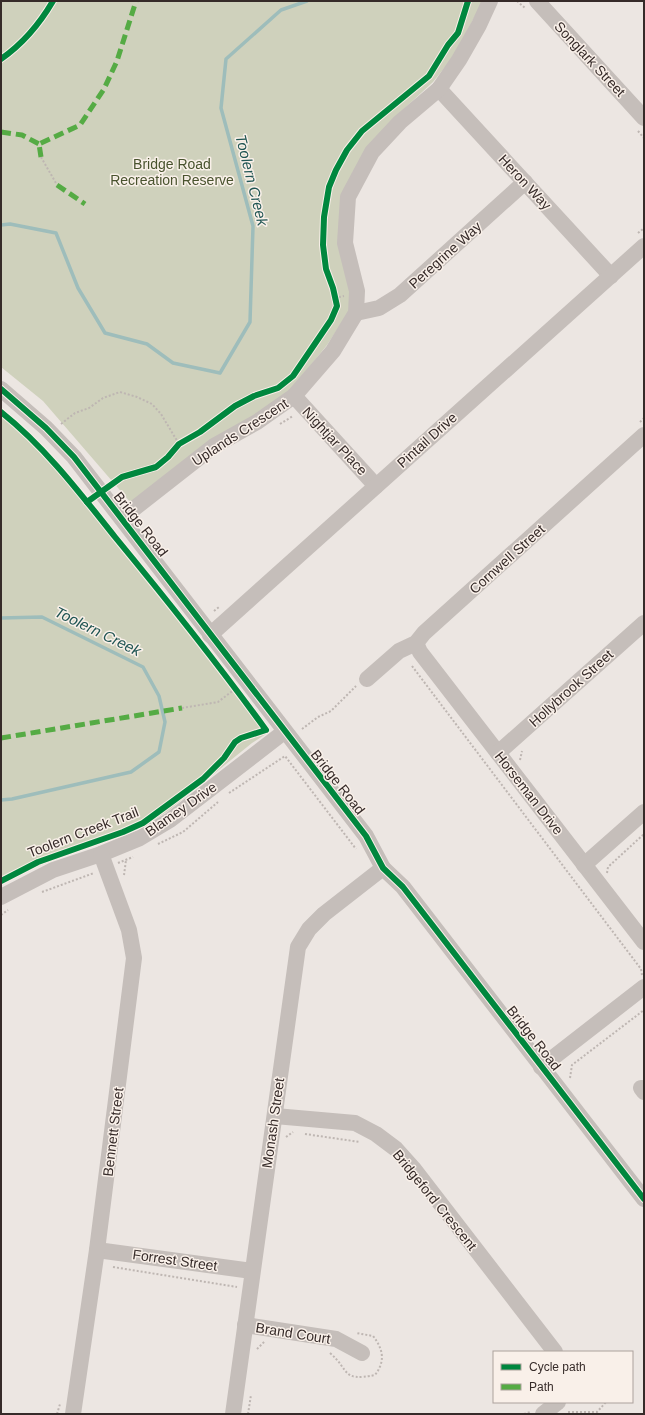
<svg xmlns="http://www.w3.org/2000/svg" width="645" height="1415" font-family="Helvetica,sans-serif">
<rect width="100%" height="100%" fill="#ece6e2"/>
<g fill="#cfd1bc">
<path d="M1 1H483L453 57 433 82 395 117 352 173 350 310 327 345 290 391 131 503 43 401 1 367Z"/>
<path d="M1 412 65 472 251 713 269 732 252 743 168 811 146 825 15 875 1 884Z"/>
</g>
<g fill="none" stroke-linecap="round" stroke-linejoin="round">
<g stroke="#9ebdbb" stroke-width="3.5">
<path d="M1 225 10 224 56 233 78 288 105 333 147 344 173 363 220 373 250 322 253 226 221 108 226 59 281 10 307 1"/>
<path d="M1 618 42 617 143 667 159 696 165 722 159 752 131 772 12 799 1 800"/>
</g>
<g stroke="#beb6b2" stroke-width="2" stroke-dasharray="2 2" stroke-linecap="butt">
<path d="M517 1 525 8"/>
<path d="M638 131 644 138"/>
<path d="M41 157 57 185"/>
<path d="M638 233 644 228"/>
<path d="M335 298 344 296"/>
<path d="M640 422 644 418"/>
<path d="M61 424 75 413 89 408 103 398 120 392 137 397 152 404 161 414 179 444"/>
<path d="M280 424 293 416"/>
<path d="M214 611 219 607"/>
<path d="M412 666 641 969 642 975"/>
<path d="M182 708 218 702 235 689"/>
<path d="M302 729 318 717 331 711 356 686"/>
<path d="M520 760 522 751"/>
<path d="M229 793 285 756 356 849"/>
<path d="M158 844 183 832 218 802"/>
<path d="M118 863 133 857"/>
<path d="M607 873 608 867 644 834"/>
<path d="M124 875 126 860"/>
<path d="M42 892 94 873"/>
<path d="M1 915 8 910"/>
<path d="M570 1078 572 1065 644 1010"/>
<path d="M305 1134 360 1142"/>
<path d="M286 1137 293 1132"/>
<path d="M113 1267 237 1287"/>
<path d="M257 1349 265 1341"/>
<path d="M330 1353C350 1370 341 1382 375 1375 385 1362 384 1350 373 1336L356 1333"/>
<path d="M568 1412H597L606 1402"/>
<path d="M57 1414 60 1404"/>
<path d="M248 1414 251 1395"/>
<path d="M524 1414 530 1412"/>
</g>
<g stroke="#c5beba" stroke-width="16">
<path d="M537 1 644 118"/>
<path d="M439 89 611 276"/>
<path d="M356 313 379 308 400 295 525 182"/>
<path d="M1 389 46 428 74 457 366 836 383 868 403 887 644 1199"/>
<path d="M294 396 376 486"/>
<path d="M122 518 214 446 257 422 294 396 333 351 356 313 357 291 345 243 348 197 372 152 400 122 439 89 459 60 479 25 490 1"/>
<path d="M210 635 644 246"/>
<path d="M416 643 420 652 644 942"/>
<path d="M367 679 399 651 416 643 424 633 644 435"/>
<path d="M498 753 644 623"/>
<path d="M584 865 644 812"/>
<path d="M1 897 53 870 101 854 140 838 170 820 284 732"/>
<path d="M541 1067 644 987"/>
<path d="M641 1088 644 1092"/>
<path d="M275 1116 355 1123 376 1134 396 1149 413 1168 555 1352"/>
<path d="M97 1250 252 1271"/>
<path d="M245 1325 336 1339 362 1353"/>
<path d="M73 1414 97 1250 134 958 129 930 101 854"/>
<path d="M233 1414 298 947 309 929 324 914 383 868"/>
<path d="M543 1414 558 1402"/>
</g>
<g stroke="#55ab44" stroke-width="5" stroke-dasharray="10 5" stroke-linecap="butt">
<path d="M1 132 22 135 39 144"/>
<path d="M41 157 39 144 80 125 104 89 117 61 136 1"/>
<path d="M57 185 85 204"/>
<path d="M1 738 182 708"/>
</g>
<g stroke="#f9f0e9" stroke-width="8">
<g id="cycleway">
<path d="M1 59C24 43 39 25 53 1"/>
<path d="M1 389 46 428 74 457 366 836 383 868 403 887 644 1199"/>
<path d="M1 412C45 447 80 493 115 537 167 600 218 664 266 730L241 738 235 742 224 758 203 779 143 823 123 832 38 862 1 881"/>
<path d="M87 502 122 477 156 467 168 457 179 444 200 432 235 406 254 396 278 388 293 376 331 320 337 306 333 288 326 269 323 245 324 217 329 187 336 170 347 150 362 131 429 76 448 45 458 33 468 1"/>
</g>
</g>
<use href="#cycleway" stroke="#00873e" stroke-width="6"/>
</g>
<g text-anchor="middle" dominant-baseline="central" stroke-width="3" stroke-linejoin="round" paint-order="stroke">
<g font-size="14" fill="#362b29" stroke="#f9f0e9">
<text transform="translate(590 59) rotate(47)">Songlark Street</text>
<text transform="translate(525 182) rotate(47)">Heron Way</text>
<text transform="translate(445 255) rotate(-42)">Peregrine Way</text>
<text transform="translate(240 432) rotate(-33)">Uplands Crescent</text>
<text transform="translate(427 440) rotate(-42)">Pintail Drive</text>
<text transform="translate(335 441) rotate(47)">Nightjar Place</text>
<text transform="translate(141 524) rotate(52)">Bridge Road</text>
<text transform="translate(507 559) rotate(-42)">Cornwell Street</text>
<text transform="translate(571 688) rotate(-42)">Hollybrook Street</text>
<text transform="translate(338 782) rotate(52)">Bridge Road</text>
<text transform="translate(529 793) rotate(52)">Horseman Drive</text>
<text transform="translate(181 809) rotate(-35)">Blamey Drive</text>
<text transform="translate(83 832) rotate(-21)">Toolern Creek Trail</text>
<text transform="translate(534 1038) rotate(52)">Bridge Road</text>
<text transform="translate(273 1123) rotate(-82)">Monash Street</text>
<text transform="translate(113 1132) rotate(-83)">Bennett Street</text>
<text transform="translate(435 1200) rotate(51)">Bridgeford Crescent</text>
<text transform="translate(175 1260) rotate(8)">Forrest Street</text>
<text transform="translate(293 1333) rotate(9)">Brand Court</text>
</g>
<g font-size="14" fill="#49532e" stroke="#f9f0e9">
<text x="172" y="164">Bridge Road<tspan x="172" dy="16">Recreation Reserve</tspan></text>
</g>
<g font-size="15" font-style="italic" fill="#205553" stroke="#f9f0e9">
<text transform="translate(252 180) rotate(76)">Toolern Creek</text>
<text transform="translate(98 631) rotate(26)">Toolern Creek</text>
</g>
</g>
<rect width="645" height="1415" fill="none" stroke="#362b29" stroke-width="4"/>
<rect x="493" y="1351" width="140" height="52" fill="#f9f0e9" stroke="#aba19c"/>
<rect x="501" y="1364" width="20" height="6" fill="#00873e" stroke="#aba19c"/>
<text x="529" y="1371" font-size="12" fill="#362b29">Cycle path</text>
<rect x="501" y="1384" width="20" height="6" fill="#55ab44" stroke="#aba19c"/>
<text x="529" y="1391" font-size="12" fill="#362b29">Path</text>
</svg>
